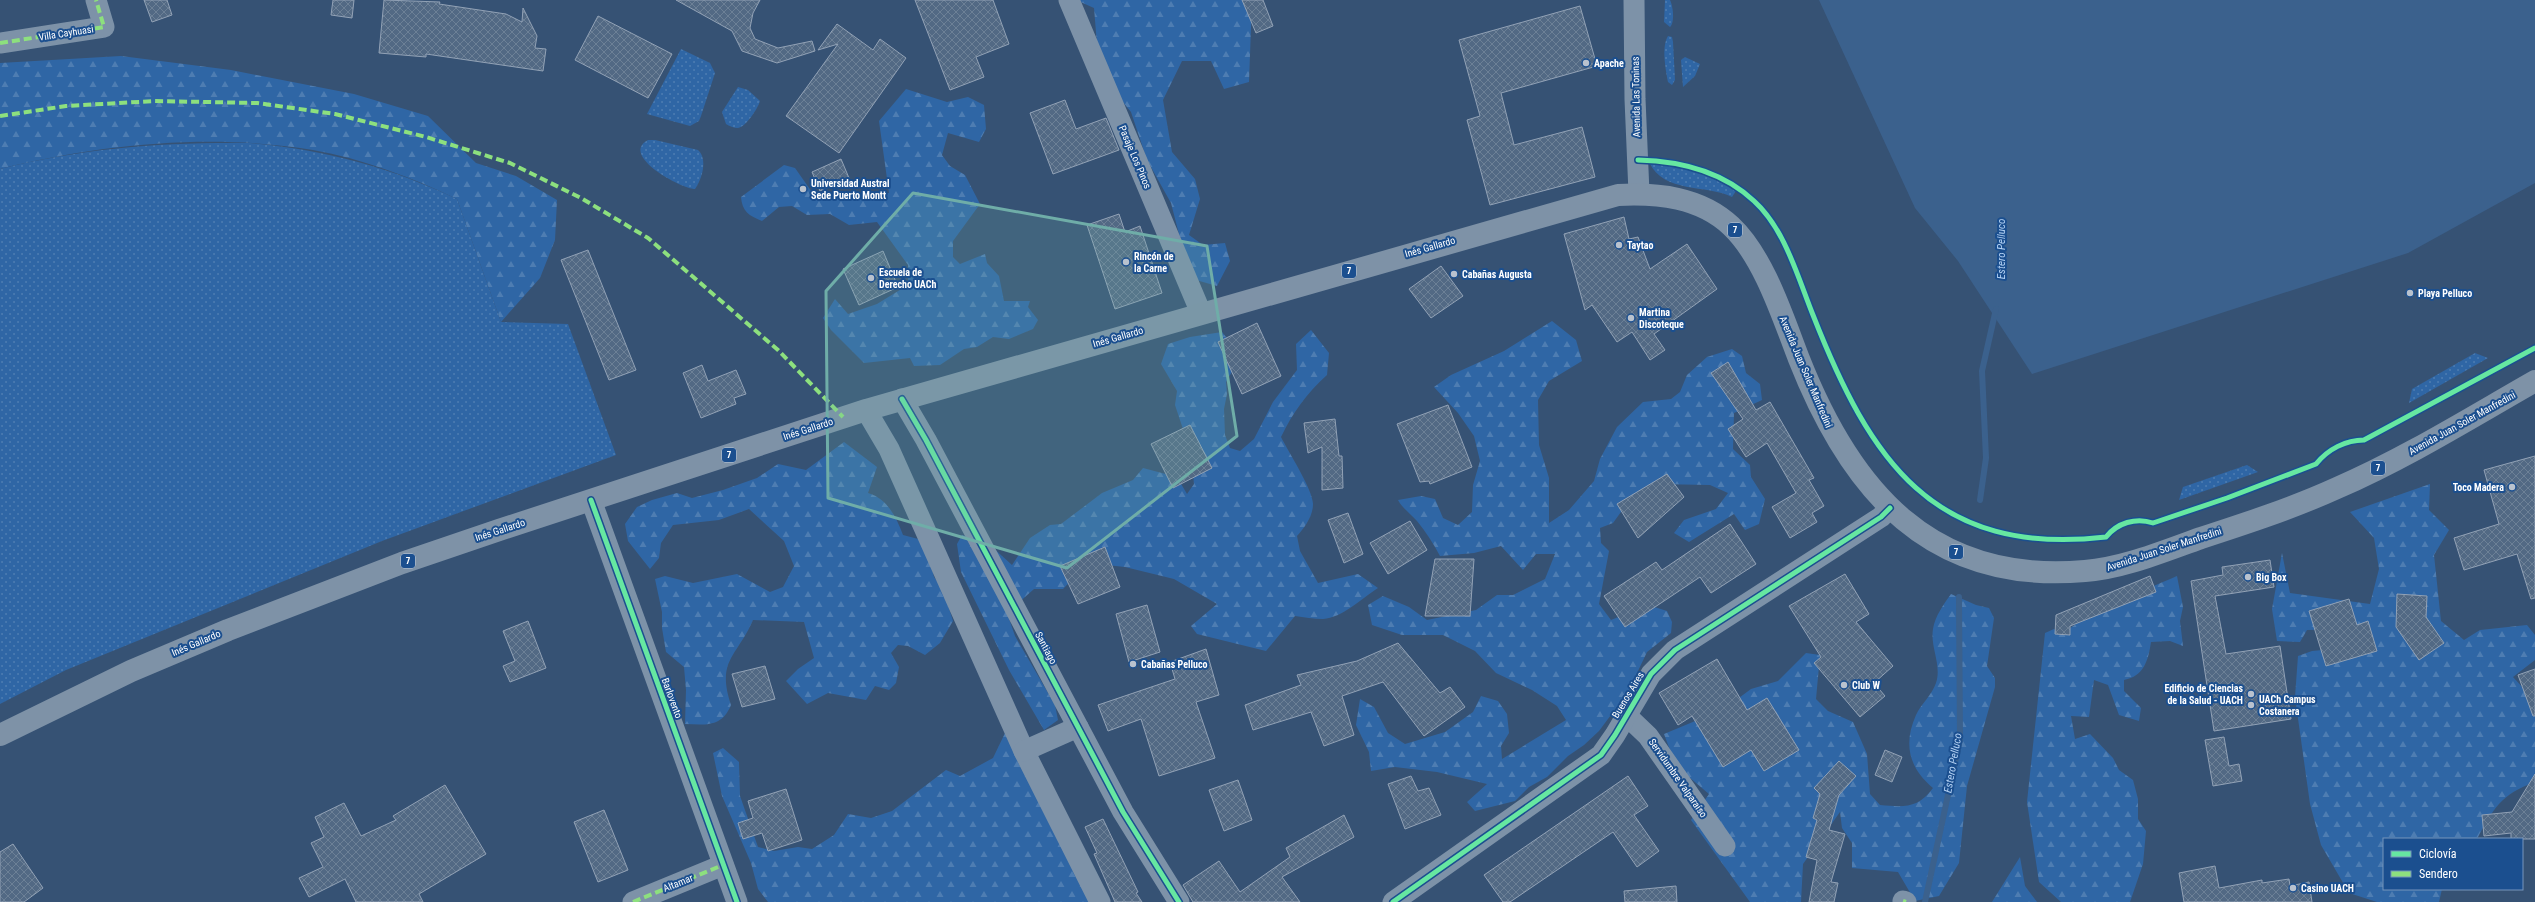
<svg xmlns="http://www.w3.org/2000/svg" width="2535" height="902" font-family="'Roboto Condensed',sans-serif">
<defs>
<pattern id="grass-dots" width="8" height="8" patternUnits="userSpaceOnUse"><rect width="8" height="8" fill="#2f66a5"/><path d="M2 2h.1M6 6h.1" fill="none" stroke="#4e7db2" stroke-width="1.8" stroke-linecap="round"/></pattern>
<pattern id="forest-firs" width="22" height="20" patternUnits="userSpaceOnUse"><rect width="22" height="20" fill="#2f66a5"/><path d="M5 1l3.5 6h-7zM16 11l3.5 6h-7z" fill="#4e7db2"/></pattern>
<pattern id="building-cross-hatch" width="8" height="8" patternUnits="userSpaceOnUse"><rect width="8" height="8" fill="#526984"/><path d="M0 0l8 8M0 8l8-8" fill="none" stroke="#6c8096"/></pattern>
</defs>
<rect width="100%" height="100%" fill="#365274"/>
<g fill="url(#grass-dots)">
<path d="M1665 0H1670C1673 6 1675 22 1670 27L1664 22Z"/>
<path d="M1668 36 1672 37 1673 42 1675 80 1672 85 1668 82C1666 71 1661 47 1668 36Z"/>
<path d="M681 49 710 63 715 73 701 116 699 121 690 126 647 114Z"/>
<path d="M1685 57 1700 64 1695 76 1683 87 1681 60Z"/>
<path d="M738 87 748 90 760 101C758 108 746 127 738 128 734 128 729 126 726 124L722 112Z"/>
<path d="M648 140H655L698 150C708 159 702 179 695 189 681 189 619 155 648 140Z"/>
<path d="M249 143C323 149 390 167 457 199L501 322 568 324 616 455 382 541 66 670 0 704V169C81 148 165 142 249 143Z"/>
<path d="M1649 162C1681 166 1708 174 1736 191L1732 197C1706 184 1664 194 1649 162Z"/>
<path d="M2475 353 2488 358 2409 403 2412 389Z"/>
<path d="M2247 465 2258 472 2179 500 2183 487Z"/>
</g>
<g fill="url(#forest-firs)">
<path d="M1076 0H1252L1249 82 1224 89 1211 61H1182L1163 100 1172 152 1195 179 1200 199 1189 235 1203 245 1225 243 1230 261 1217 286 1196 280 1181 242 1171 203 1147 160 1131 112 1109 85 1098 56 1094 8Z"/>
<path d="M121 56 231 70 354 94 428 116 476 163 516 176 557 200 555 240 540 278 501 322 457 199C411 177 363 159 313 150 212 133 100 144 0 169V63Z"/>
<path d="M906 89 947 102 968 97 984 105 986 129 979 142 948 133 942 155 950 166 965 175 980 204 953 241V257L960 264 985 254 987 263 999 276 1004 301H1030L1028 307 1038 320 1033 329 1009 339 993 337 977 347 964 349 940 365 914 366 910 358 864 363 831 330 823 318 835 299 848 314 877 304 908 285V265L877 222 849 225 830 214 807 215 792 206 779 207 762 221C749 216 742 211 741 197L784 165 795 168 814 195 889 193 879 121Z"/>
<path d="M1552 321 1576 340 1582 361 1549 381 1538 400 1539 445 1549 478V523L1569 510 1594 481 1600 459 1617 427 1643 402 1671 399 1680 392 1687 375 1707 357 1732 349 1742 356 1746 373 1760 384 1762 400 1734 413 1733 449 1750 465 1751 477 1765 499 1759 524 1745 530 1734 514 1689 542 1674 533 1684 520 1716 509 1728 493 1710 485 1657 484 1626 505 1613 523 1600 528 1601 543 1609 551 1599 604 1611 620 1648 605 1667 611 1672 622 1671 633 1647 652 1628 692 1599 731 1584 745 1568 756 1547 777 1529 787 1515 801 1475 811 1467 802 1487 784 1437 772 1395 767 1371 771 1369 752 1356 725 1360 699 1374 707 1388 733 1405 744 1445 732 1473 712 1481 696 1498 701 1507 714 1509 733 1501 746 1502 759 1566 720 1557 706 1532 690 1496 673 1475 651 1443 635H1402L1372 625 1368 605 1383 596 1409 607 1427 620 1476 610 1497 595H1513L1545 579 1555 554H1536L1523 570 1501 546 1474 553 1440 556C1433 543 1426 532 1417 521 1410 513 1403 509 1398 500L1421 496 1435 499 1443 518 1458 525 1472 512 1473 485 1480 461 1474 436 1458 413 1434 387 1451 375 1504 351Z"/>
<path d="M1311 330 1329 353 1327 375C1307 393 1293 412 1281 437 1288 451 1313 490 1313 504 1313 516 1305 527 1297 536L1300 551 1318 583 1358 574 1378 588C1362 598 1342 618 1323 619 1314 619 1304 617 1295 616L1266 651 1197 634 1191 626 1217 604 1174 579 1125 567 1088 563 1063 589H1034L1007 613 1015 636 1055 705 1058 720 1044 730 1009 670 961 572 957 544 962 535 991 546 1012 565 1030 538 1050 525 1061 524 1102 493 1133 480 1143 468 1177 477 1187 494 1194 484 1191 453 1175 405 1177 391 1161 364 1168 344 1190 337 1222 332 1234 347 1237 363 1226 382 1227 394 1224 409 1225 435 1230 448 1240 451 1254 439 1273 402 1297 370 1296 344Z"/>
<path d="M844 442 877 467 868 493C888 499 896 517 903 535L922 540 929 555 934 577 943 589 953 621 940 643 925 655 908 646 898 645 891 653 899 667 896 683 889 690 875 686 866 700 828 693 807 704 786 681 798 669 814 658 804 622 753 620C737 657 716 660 731 705 722 727 707 725 685 724L686 690 684 667 666 652 662 628V612L655 579 665 576 693 583 737 574 770 592 783 587 794 566 784 541 749 509 719 520 673 525 661 543 659 558 650 569 628 541 625 524 637 507 652 500 677 493 692 498 723 490 757 478 778 464 806 470Z"/>
<path d="M2430 484 2429 510 2449 530 2434 555 2441 621 2464 640 2480 630 2527 625 2535 635V660L2513 677 2535 701V782C2501 794 2493 809 2477 839H2384V889H2442L2439 902H2377L2349 893 2321 845 2310 804 2295 697 2298 656 2312 651 2345 648 2346 629 2307 630 2300 642 2277 641 2272 609 2282 553 2290 593 2370 604 2379 569 2374 538 2350 512Z"/>
<path d="M2177 576 2183 607 2180 621 2183 646 2170 641 2151 642C2148 661 2144 676 2124 680V691L2141 708 2139 721 2119 715 2108 685 2094 680 2089 717 2071 716 2075 739 2090 734 2113 758 2119 770 2133 780 2138 799V819L2146 831 2143 864 2130 902H2061L2039 882 2027 802 2045 633 2054 629 2062 634C2096 608 2138 593 2177 576Z"/>
<path d="M1951 594 1976 605 1989 608 1994 618 1987 666 1995 678V687L1967 786 1959 863 1939 896 1915 901 1898 872 1852 868V843L1842 828 1840 812 1803 864 1801 902H1750L1691 820 1709 794 1676 766 1664 734 1724 709 1751 689 1778 681 1806 653 1820 655 1816 699 1828 711 1853 722 1867 754 1870 794 1880 805C1903 807 1918 809 1933 788 1909 768 1903 744 1916 715 1921 704 1932 695 1936 683 1942 665 1930 647 1933 629 1935 616 1944 604 1951 594Z"/>
<path d="M1006 731 1091 902H768L758 889 751 863 722 796 713 753 723 748 739 762 740 796 758 847 774 851 798 847 812 849 834 835 848 814 871 818 892 811 946 770 960 776 993 758Z"/>
<path d="M2020 857 2025 886 2037 902H1992Z"/>
</g>
<path fill="#3b618d" d="M1819 0H2535V183L2408 253 2032 374 1958 261 1915 208Z"/>
<g fill="none" stroke-linecap="round" stroke-linejoin="round">
<g stroke="#3b618d" stroke-width="6">
<path d="M1980 500 1986 458 1982 371 1996 309"/>
<path d="M1925 902 1960 739 1959 597"/>
</g>
</g>
<g fill="url(#building-cross-hatch)" stroke="#92a2b6">
<path d="M144 0H167L172 15 152 22Z"/>
<path d="M333 0H354L352 18 331 15Z"/>
<path d="M384 0 440 2 439 4 506 14 522 22 523 8 537 36 535 48 546 49 543 71 426 54V57L379 53Z"/>
<path d="M676 0H760L753 13 750 28 755 39 778 48 812 41 815 51 777 63 742 51 732 31Z"/>
<path d="M915 0H993L1009 44 976 57 984 77 950 90Z"/>
<path d="M1242 0H1263L1273 26 1256 33Z"/>
<path d="M1580 6 1597 66 1501 93 1514 145 1582 127 1595 177 1490 205 1467 120 1480 116 1459 40Z"/>
<path d="M598 16 672 54 648 98 575 60Z"/>
<path d="M837 24 873 50 880 39 906 58 839 153 786 116 838 44 818 50Z"/>
<path d="M1065 100 1076 129 1106 118 1119 150 1053 174 1030 113Z"/>
<path d="M841 159 849 178 820 191 812 172Z"/>
<path d="M1119 214 1125 232 1140 226 1162 293 1115 309 1087 225Z"/>
<path d="M1624 217 1629 239 1638 237 1650 269 1687 244 1717 289 1654 334 1665 350 1650 360 1632 332 1617 342 1592 305 1585 310 1564 234Z"/>
<path d="M588 250 636 370 609 380 561 260Z"/>
<path d="M883 251 898 287 859 305 843 269Z"/>
<path d="M1441 266 1463 296 1431 318 1409 289Z"/>
<path d="M1257 323 1281 376 1242 394 1218 342Z"/>
<path d="M1728 362 1756 410 1770 402 1814 478 1809 480 1824 506 1812 513 1817 522 1790 538 1772 507 1796 493 1767 443 1746 457 1728 429 1743 419 1711 373Z"/>
<path d="M702 365 708 381 736 370 746 394 734 398 736 404 701 418 683 373Z"/>
<path d="M1448 405 1472 467 1430 484 1429 481 1420 482 1397 424Z"/>
<path d="M1335 419 1339 456H1342L1343 488 1322 490V447L1308 453 1304 423Z"/>
<path d="M1190 425 1212 468 1173 488 1151 444Z"/>
<path d="M2535 456V598L2531 599 2517 554 2464 570 2454 538 2499 524 2484 470Z"/>
<path d="M1667 474 1684 497 1638 538 1617 504Z"/>
<path d="M1348 513 1363 554 1344 563 1328 520Z"/>
<path d="M1410 521 1427 550 1388 574 1370 543Z"/>
<path d="M1730 524 1756 564 1711 593 1700 577 1625 627 1604 596 1656 562 1662 570Z"/>
<path d="M1105 547 1120 587 1078 604 1060 566Z"/>
<path d="M1435 559H1474L1470 616H1425Z"/>
<path d="M2270 560 2274 587 2215 596 2226 654 2280 646 2291 719 2214 731 2191 581 2223 575 2222 567Z"/>
<path d="M1845 574 1869 614 1856 622 1893 666 1874 683 1885 696 1860 717 1814 663 1821 657 1789 606Z"/>
<path d="M2150 576 2156 592 2070 626V635L2055 634 2056 615Z"/>
<path d="M2397 594 2427 596 2426 617 2444 643 2419 660 2396 627Z"/>
<path d="M2349 599 2357 625 2368 621 2377 651 2326 666 2309 611Z"/>
<path d="M1147 605 1160 652 1129 662 1116 614Z"/>
<path d="M528 621 546 668 510 682 503 666 515 661 503 631Z"/>
<path d="M1398 643 1440 693 1450 687 1465 707 1424 736 1383 682 1342 696 1354 735 1324 746 1311 712 1253 730 1245 705 1301 685 1297 675 1357 661Z"/>
<path d="M1206 649 1219 695 1196 702 1215 758 1159 776 1141 719 1108 731 1098 705 1175 679 1170 662Z"/>
<path d="M1717 659 1747 710 1767 698 1799 750 1764 771 1751 750 1723 767 1692 716 1678 725 1659 693Z"/>
<path d="M765 666 775 699 742 707 732 674Z"/>
<path d="M2535 669V716H2533L2518 675Z"/>
<path d="M2224 737 2229 766 2239 764 2242 781 2213 786 2205 740Z"/>
<path d="M1885 750 1902 757 1892 782 1875 775Z"/>
<path d="M1839 761 1856 776 1839 795 1829 830 1845 834 1831 882 1838 883 1834 902H1809L1817 860 1806 857 1817 820 1813 818 1820 794 1814 788Z"/>
<path d="M2535 774V839H2511V833L2484 836 2482 815 2512 812Z"/>
<path d="M1411 776 1418 791 1429 788 1441 815 1405 829 1388 784Z"/>
<path d="M1628 776 1648 806 1634 815 1659 851 1637 867 1613 832 1510 902H1503L1484 875Z"/>
<path d="M1238 780 1252 820 1224 831 1209 790Z"/>
<path d="M445 785 486 854 419 894 423 902H356L345 879 309 897 299 878 323 867 311 843 324 837 315 817 344 803 361 836 396 820 393 816Z"/>
<path d="M786 789 802 840 768 851 762 833 743 839 738 823 753 818 748 801Z"/>
<path d="M604 810 628 870 598 882 574 822Z"/>
<path d="M1344 815 1354 837 1282 877 1300 902H1193L1183 885 1219 861 1240 892 1290 857 1286 848Z"/>
<path d="M1103 819 1138 892 1136 893 1142 902H1115L1094 854 1097 853 1085 827Z"/>
<path d="M13 844 43 888 24 902H0V852Z"/>
<path d="M2215 866 2219 888 2262 880V883L2289 879 2290 886 2309 882 2312 902H2184L2179 873Z"/>
<path d="M1676 886 1677 902H1625L1624 891Z"/>
</g>
<g fill="none" stroke-linecap="round" stroke-linejoin="round">
<g stroke="#7d92a8" stroke-width="21">
<path d="M1069 0 1201 313"/>
<path d="M1634 0 1635 99 1639 193"/>
<path d="M0 43 104 27 96 0"/>
<path d="M902 399 926 440 1123 812 1179 902"/>
<path d="M866 410 889 449 1024 751 1100 902"/>
<path d="M591 500 737 902"/>
<path d="M1626 715 1648 736 1725 846"/>
<path d="M1024 751 1078 727"/>
<path d="M1903 901 1906 902"/>
<path d="M633 902 723 865"/>
<path d="M1393 902 1601 755 1615 735 1651 674 1675 650 1881 517 1890 508"/>
</g>
<path stroke="#7e92a7" stroke-width="22" d="M0 735 131 671 228 630 402 563 499 530 866 410 1618 195C1658 193 1700 197 1731 226 1764 257 1783 318 1799 359 1851 491 1931 585 2085 571 2124 568 2164 551 2201 538 2247 523 2293 508 2337 488 2406 458 2470 418 2535 381"/>
<g stroke="#8de07e" stroke-width="4" stroke-dasharray="8 4" stroke-linecap="butt">
<path d="M0 43 104 27 96 0"/>
<path d="M0 116 66 106 155 101 257 103 335 114 426 137 510 163 581 198 648 238 778 350 843 417"/>
<path d="M1903 901 1906 902"/>
<path d="M633 902 723 865"/>
</g>
<g stroke="#1b4f8f" stroke-width="8">
<g id="cycleway">
<path d="M1638 160C1680 161 1722 171 1754 201 1785 229 1798 278 1813 315 1870 460 1933 557 2106 537 2117 523 2136 517 2153 523L2227 498 2316 464C2328 449 2346 440 2364 440L2535 348"/>
<path d="M902 399 926 440 1123 812 1179 902"/>
<path d="M591 500 737 902"/>
<path d="M1393 902 1601 755 1615 735 1651 674 1675 650 1881 517 1890 508"/>
</g>
</g>
<use href="#cycleway" stroke="#66e7a1" stroke-width="5"/>
</g>
<path fill="#6fada8" fill-opacity="0.2" stroke="#6fada8" stroke-width="3" stroke-linejoin="round" d="M913 193 1207 246 1237 436 1067 568 828 498 826 291Z"/>
<g fill="#b9c2ce" stroke="#1b4f8f" stroke-width="1.5">
<circle cx="1586" cy="63" r="4"/>
<circle cx="803" cy="189" r="4"/>
<circle cx="1619" cy="245" r="4"/>
<circle cx="1126" cy="262" r="4"/>
<circle cx="1454" cy="274" r="4"/>
<circle cx="871" cy="278" r="4"/>
<circle cx="2410" cy="293" r="4"/>
<circle cx="1631" cy="318" r="4"/>
<circle cx="2512" cy="487" r="4"/>
<circle cx="2248" cy="577" r="4"/>
<circle cx="1133" cy="664" r="4"/>
<circle cx="1844" cy="685" r="4"/>
<circle cx="2251" cy="694" r="4"/>
<circle cx="2251" cy="705" r="4"/>
<circle cx="2293" cy="888" r="4"/>
</g>
<g text-anchor="middle" dominant-baseline="central" stroke-width="4" stroke-linejoin="round" paint-order="stroke">
<g fill="#1b4f8f" stroke="#bbcadd" stroke-width="1">
<rect x="1728" y="223" width="14" height="14" rx="3"/>
<rect x="1342" y="264" width="14" height="14" rx="3"/>
<rect x="722" y="448" width="14" height="14" rx="3"/>
<rect x="2371" y="461" width="14" height="14" rx="3"/>
<rect x="1949" y="545" width="14" height="14" rx="3"/>
<rect x="401" y="554" width="14" height="14" rx="3"/>
</g>
<g font-size="9" font-weight="bold" fill="#fff">
<text x="1735" y="230">7</text>
<text x="1349" y="271">7</text>
<text x="729" y="455">7</text>
<text x="2378" y="468">7</text>
<text x="1956" y="552">7</text>
<text x="408" y="561">7</text>
</g>
<g font-size="10" fill="#fff" stroke="#1b4f8f">
<text transform="translate(66 33) rotate(-9)">Villa Cayhuasi</text>
<text transform="translate(1636 97) rotate(-91)">Avenida Las Toninas</text>
<text transform="translate(1135 157) rotate(67)">Pasaje Los Pinos</text>
<text transform="translate(1430 247) rotate(-16)">Inés Gallardo</text>
<text transform="translate(1118 337) rotate(-16)">Inés Gallardo</text>
<text transform="translate(1806 372) rotate(67)">Avenida Juan Soler Manfredini</text>
<text transform="translate(2462 423) rotate(-29)">Avenida Juan Soler Manfredini</text>
<text transform="translate(808 429) rotate(-18)">Inés Gallardo</text>
<text transform="translate(500 530) rotate(-18)">Inés Gallardo</text>
<text transform="translate(2164 549) rotate(-18)">Avenida Juan Soler Manfredini</text>
<text transform="translate(196 643) rotate(-23)">Inés Gallardo</text>
<text transform="translate(1046 648) rotate(62)">Santiago</text>
<text transform="translate(1628 695) rotate(-59)">Buenos Aires</text>
<text transform="translate(672 698) rotate(70)">Barlovento</text>
<text transform="translate(1678 778) rotate(55)">Servidumbre Valparaíso</text>
<text transform="translate(678 883) rotate(-22)">Altamar</text>
</g>
<g font-size="10" font-weight="bold" fill="#fff" stroke="#1b4f8f" text-anchor="start">
<text x="1594" y="63">Apache</text>
<text x="811" y="183">Universidad Austral<tspan x="811" dy="12">Sede Puerto Montt</tspan></text>
<text x="1627" y="245">Taytao</text>
<text x="1134" y="256">Rincón de<tspan x="1134" dy="12">la Carne</tspan></text>
<text x="879" y="272">Escuela de<tspan x="879" dy="12">Derecho UACh</tspan></text>
<text x="1462" y="274">Cabañas Augusta</text>
<text x="2418" y="293">Playa Pelluco</text>
<text x="1639" y="312">Martina<tspan x="1639" dy="12">Discoteque</tspan></text>
<text x="2504" y="487" text-anchor="end">Toco Madera</text>
<text x="2256" y="577">Big Box</text>
<text x="1141" y="664">Cabañas Pelluco</text>
<text x="1852" y="685">Club W</text>
<text x="2243" y="688" text-anchor="end">Edificio de Ciencias<tspan x="2243" dy="12">de la Salud - UACH</tspan></text>
<text x="2259" y="699">UACh Campus<tspan x="2259" dy="12">Costanera</tspan></text>
<text x="2301" y="888">Casino UACH</text>
</g>
<g font-size="11" font-style="italic" fill="#b5d3f5" stroke="#1b4f8f">
<text transform="translate(2001 249) rotate(-90)">Estero Pelluco</text>
<text transform="translate(1953 763) rotate(-80)">Estero Pelluco</text>
</g>
</g>
<rect x="2383" y="838" width="140" height="52" fill="#1b4f8f" stroke="#7695bc"/>
<rect x="2391" y="851" width="20" height="6" fill="#66e7a1" stroke="#7695bc"/>
<text x="2419" y="858" font-size="12" fill="#ffffff">Ciclovía</text>
<rect x="2391" y="871" width="20" height="6" fill="#8de07e" stroke="#7695bc"/>
<text x="2419" y="878" font-size="12" fill="#ffffff">Sendero</text>
</svg>
